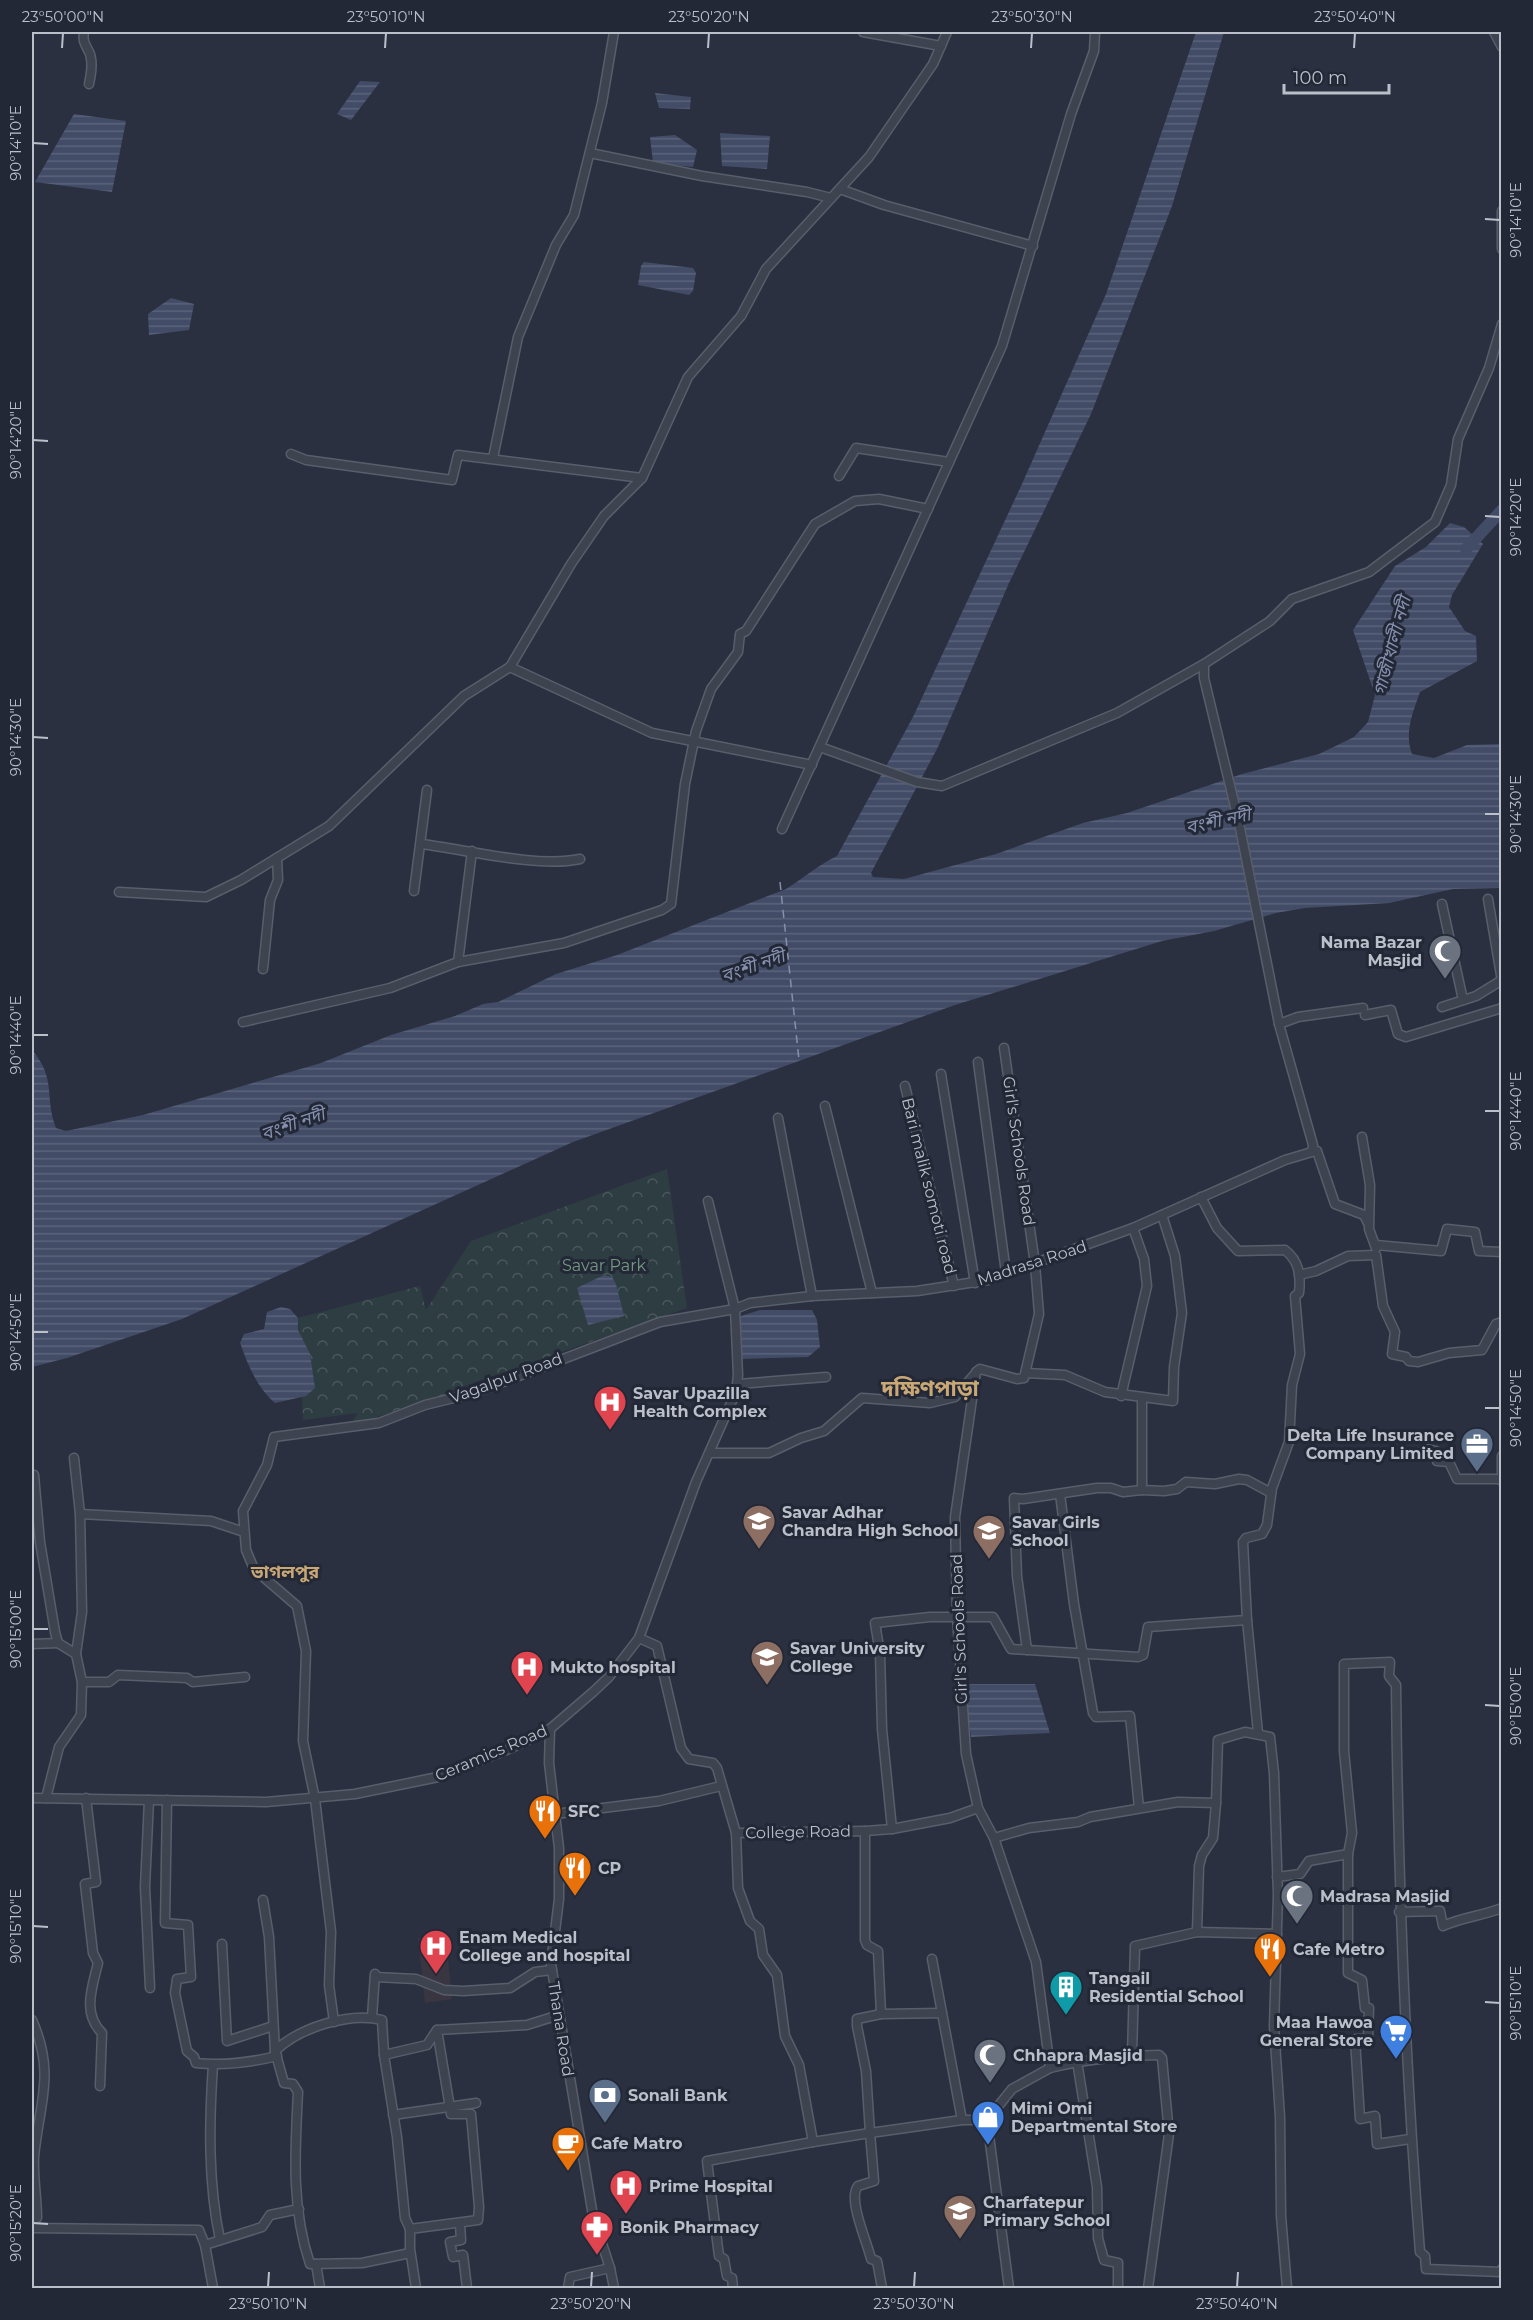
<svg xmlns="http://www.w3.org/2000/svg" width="1533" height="2320" font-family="Montserrat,'Noto Sans Bengali',sans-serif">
<defs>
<pattern id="park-crowns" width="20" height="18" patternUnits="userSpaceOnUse" patternTransform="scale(1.5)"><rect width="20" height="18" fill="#2d3d42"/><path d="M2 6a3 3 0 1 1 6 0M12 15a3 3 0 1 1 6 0" fill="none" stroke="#4a575c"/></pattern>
<pattern id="water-rules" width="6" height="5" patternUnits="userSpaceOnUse" patternTransform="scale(1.5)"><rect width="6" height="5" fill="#424c67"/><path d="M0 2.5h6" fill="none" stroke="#5b647b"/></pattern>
</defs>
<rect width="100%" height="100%" fill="#2a3040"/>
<path fill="#393642" d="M418 1938H446L452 1999 425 2003Z"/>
<path fill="url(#park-crowns)" d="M667 1169 687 1308 447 1392 448 1399 412 1405 349 1427 358 1413 303 1420 298 1318 420 1286 426 1310 471 1241Z"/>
<g fill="url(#water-rules)">
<path d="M1196 32H1224L1172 206 1091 414 1009 583 938 747 871 873 873 877 904 879 996 854 1083 823 1127 813 1242 774 1319 754 1354 737 1368 722 1375 695 1353 630 1395 566 1426 547 1450 523 1464 527 1483 544 1452 595 1449 607 1465 631 1476 636 1477 661 1420 692C1413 712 1404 733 1412 754L1434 758 1467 745 1501 744V888L1453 889 1389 903 1305 908 1276 913 1214 931 1162 941 955 1005 573 1142 182 1319 67 1358 32 1367V1050C57 1079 44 1097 56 1128L66 1131 143 1115 321 1063 391 1035 455 1016 483 1004 498 1002 556 974 617 955 786 889C804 878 818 865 837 856L913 717 1022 484 1106 294Z"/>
<path d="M360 81 380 82 351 120 337 114Z"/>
<path d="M655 93 691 97 690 109 659 108Z"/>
<path d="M74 114 126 121 112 192 35 182Z"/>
<path d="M720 133 770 136 767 169 722 166Z"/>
<path d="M675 135 697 150 693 167 653 163 650 137Z"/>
<path d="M644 262 693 268 696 273 693 291 689 295 684 294 638 285 641 266Z"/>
<path d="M171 298 194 304 189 330 149 335 148 314Z"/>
<path d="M604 1275 612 1277 616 1284 624 1316 588 1325 577 1288Z"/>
<path d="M281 1307 290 1309 298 1318V1330L310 1354 315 1388 306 1396 275 1403C257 1388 248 1365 240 1343L244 1334 264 1329 267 1312Z"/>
<path d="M760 1310H812L817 1320 820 1347 808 1357 740 1359 738 1317Z"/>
<path d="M964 1684H1035L1050 1733 971 1737Z"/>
</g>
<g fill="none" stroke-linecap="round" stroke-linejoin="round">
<path stroke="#424c67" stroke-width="12" d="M1466 549 1502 510"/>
<path stroke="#8690ae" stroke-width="1.5" stroke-dasharray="8 6" stroke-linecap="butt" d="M780 882 799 1060"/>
<g stroke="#595e6b" stroke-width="11">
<g id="minor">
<path d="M84 32C82 42 86 45 90 54 93 64 91 74 89 84"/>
<path d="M863 32 941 46"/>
<path d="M1494 32 1502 47"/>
<path d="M590 153 702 176 807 192 831 198"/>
<path d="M840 189 884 205 1033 246"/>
<path d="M1502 211V249"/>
<path d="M291 454 306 460 452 480 458 455 642 478"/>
<path d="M493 458 518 337 556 245 574 215 602 103 614 32"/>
<path d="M839 476 856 448 949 462"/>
<path d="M510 667 652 733 812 765"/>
<path d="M820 747 917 782 942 786 1117 713 1204 664"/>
<path d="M782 829 1002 346 1071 114 1094 51 1095 32"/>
<path d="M422 844C468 850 537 868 580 859"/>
<path d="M414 891 427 790"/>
<path d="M119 892 206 897 241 880 329 826 464 696 510 667 571 564 604 516 642 478 688 377 741 316 766 269 869 157 933 64 947 32"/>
<path d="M1488 899 1502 981"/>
<path d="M1442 904 1463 1000"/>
<path d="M458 962 472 851"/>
<path d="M263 969 270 900 278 880 277 858"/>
<path d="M1442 1007 1476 996 1502 980"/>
<path d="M1365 1015 1391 1010 1398 1034 1406 1037 1502 1008"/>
<path d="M243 1022 390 988 458 962 564 943 662 910 671 904 685 784 696 731 711 689 738 652 740 634 746 631 815 524 855 501 879 499 928 509"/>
<path d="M1279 1024 1298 1017 1363 1008"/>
<path d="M978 1062 1006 1273"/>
<path d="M941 1074 975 1283"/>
<path d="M905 1086 954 1286"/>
<path d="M825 1106 872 1293"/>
<path d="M778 1118 812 1296"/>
<path d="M1362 1137 1370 1185 1369 1229 1376 1248"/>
<path d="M1317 1151 1335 1204 1364 1215 1368 1223"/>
<path d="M1376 1245 1441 1251 1447 1229 1475 1232 1479 1251 1502 1252"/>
<path d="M1299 1275 1316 1271 1348 1256 1376 1255 1383 1306 1395 1332 1392 1354 1406 1357 1409 1361 1418 1362 1449 1353 1482 1350 1496 1324 1502 1322"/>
<path d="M1026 1373 1065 1375 1105 1392 1173 1401 1174 1367 1182 1313 1175 1256 1162 1215"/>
<path d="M738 1384 826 1377"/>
<path d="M1121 1396 1147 1286 1144 1259 1133 1228"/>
<path d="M1142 1397V1490L1164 1491 1177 1489 1186 1482 1215 1484 1239 1479 1247 1480 1271 1493"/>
<path d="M710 1453H769L801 1438 824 1431 862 1398 930 1403 955 1397 974 1375"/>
<path d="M1415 1455 1427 1449 1436 1451 1437 1461 1449 1462 1457 1479H1501"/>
<path d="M1502 1456V1481"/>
<path d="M74 1458 80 1514 211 1521 244 1532"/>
<path d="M34 1475 40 1542 55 1632 58 1643 76 1654"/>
<path d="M1060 1494 1074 1604 1093 1713 1096 1717 1130 1716 1139 1808"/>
<path d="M1247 1620 1258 1733"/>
<path d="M639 1638 657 1646 681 1748 689 1759 713 1763 717 1768 736 1833 865 1831V1940L867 1945 878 1951 881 2014 942 2013 962 2120H987L1009 2288"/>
<path d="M32 1644 58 1643"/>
<path d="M1027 1650 1017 1576 1014 1498 1023 1499 1097 1488H1111L1123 1492 1142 1490"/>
<path d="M82 1682H109L118 1675 187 1678 193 1682 245 1677"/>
<path d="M550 1729 549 1763 559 1848V1899L551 1964 593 2216 610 2268 614 2288"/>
<path d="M32 1798 266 1802 355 1794 438 1777 509 1749 550 1729 593 1692 609 1677 639 1638 696 1482 736 1392 738 1375 735 1309 708 1201"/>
<path d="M46 1798 59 1747 81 1715 82 1682 76 1654 82 1612 80 1514"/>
<path d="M86 1798 96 1882 85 1884 93 1953 98 1963C92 1988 82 2013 102 2033L100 2086"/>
<path d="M149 1800 145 1887 150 1988"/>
<path d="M167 1800 165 1923 188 1925 191 1977 177 1979 175 1993 187 2051 194 2057 196 2063C225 2066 249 2063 277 2056"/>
<path d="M555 1814 659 1801 721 1786"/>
<path d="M892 1829 950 1818 978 1808"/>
<path d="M865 1831 892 1829 882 1729 880 1653 875 1623 930 1617H993L1011 1649 1138 1657 1143 1655 1148 1627 1247 1620 1243 1542 1246 1538 1262 1534 1267 1525 1272 1488 1289 1442 1292 1385 1300 1354 1295 1296 1299 1293C1301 1275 1299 1261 1285 1250L1238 1251 1217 1228 1201 1197"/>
<path d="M736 1833 738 1888 750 1921 759 1929 763 1955 777 1975 785 2036 799 2065 813 2142 870 2133 874 2181 858 2186C847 2199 868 2244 871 2259L877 2261 882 2288"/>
<path d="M994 1838 1029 1828 1078 1822 1090 1817 1178 1802 1216 1803 1218 1740 1245 1732 1270 1737 1274 1773 1278 1895 1274 2026 1280 2117 1281 2216 1287 2288"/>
<path d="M1348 1854V1973L1362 1980 1365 2008H1369L1368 2039H1355L1360 2119 1375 2116 1377 2144 1410 2139"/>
<path d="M1277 1877 1300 1874 1309 1861 1348 1854 1352 1833 1344 1751V1664L1390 1662 1389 1676 1396 1685C1398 1874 1405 2063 1420 2252L1425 2256 1426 2269 1501 2272 1502 2269"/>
<path d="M263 1900 269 1937 275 2051"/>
<path d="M1399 1912 1440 1911 1443 1926C1462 1917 1482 1916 1502 1908"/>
<path d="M1197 1932 1199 1866 1202 1855 1213 1838 1216 1803"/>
<path d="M222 1944 227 2041 273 2026"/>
<path d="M932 1959 942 2013"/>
<path d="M375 1977 416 1979 444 1990 463 1991 510 1988 535 1972 552 1970"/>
<path d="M881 2014 857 2019V2026L866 2071 870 2133 962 2120"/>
<path d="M372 2017 375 1974"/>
<path d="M32 2020C56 2074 39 2104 34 2157 33 2177 37 2198 37 2218L32 2222"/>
<path d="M334 2022 329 1985 331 1932 315 1799 303 1741 306 1651 297 1606 254 1569 246 1550 243 1511 267 1465 274 1437 379 1423 425 1405 474 1393 660 1322 735 1309 750 1303 812 1296 917 1291 988 1280 1133 1228 1285 1160 1312 1152 1313 1145 1279 1024 1239 823 1204 678V664L1270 621 1292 599 1369 572 1435 522 1451 485 1458 439 1489 368 1502 324"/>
<path d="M384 2055 382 2020C350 2012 300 2027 275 2051L284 2083 293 2084 298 2092C295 2151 291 2208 310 2264L362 2263 410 2253"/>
<path d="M1132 2056 1135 1946 1197 1932 1277 1934"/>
<path d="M1077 2061 1097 2187 1098 2238 1104 2260 1118 2263V2288"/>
<path d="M213 2065C209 2124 208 2182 220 2240"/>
<path d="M1050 2068C1086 2059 1122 2056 1159 2055L1162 2058 1169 2134 1148 2288"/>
<path d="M393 2115 476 2103"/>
<path d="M987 2120 1012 2089 1050 2068 1036 1962 994 1838 978 1808 966 1754 957 1616 955 1517 976 1372 980 1369 1017 1379 1024 1378 1039 1314 1035 1264 1004 1048"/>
<path d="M460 2224 461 2240 450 2242 453 2257 463 2255 467 2288"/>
<path d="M32 2228 199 2230 205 2245"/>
<path d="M410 2229 405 2218 397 2137 384 2055 427 2045 437 2030"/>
<path d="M316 2264 320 2288"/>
<path d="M213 2288 205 2245 262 2227 270 2215 299 2209"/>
<path d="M416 2288 410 2249V2229L478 2220 479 2207 471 2114H451L437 2030 527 2025 559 2015"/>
<path d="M568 2288 570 2277 610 2268"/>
<path d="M733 2288 732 2278 727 2276 724 2259 719 2256 707 2161 813 2142"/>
</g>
</g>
<use href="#minor" stroke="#3e4350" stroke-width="8"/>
</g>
<path fill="none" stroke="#bbbfca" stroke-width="2" d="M62 48 63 33M385 48 386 33M708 48 709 33M1031 48 1032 33M1354 48 1355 33M33 143 48 144M1485 219 1500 220M33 440 48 441M1485 516 1500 517M33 737 48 738M1485 814H1500M33 1035H48M1485 1111H1500M33 1332H48M1485 1408H1500M33 1629H48M1485 1705 1500 1706M33 1926 48 1927M1485 2002 1500 2003M33 2223 48 2224M268 2287 269 2272M591 2287 592 2272M914 2287 915 2272M1237 2287 1238 2272"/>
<defs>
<g id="mosque-pin" transform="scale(1.725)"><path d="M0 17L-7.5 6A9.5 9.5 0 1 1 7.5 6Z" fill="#6b7280" stroke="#232836"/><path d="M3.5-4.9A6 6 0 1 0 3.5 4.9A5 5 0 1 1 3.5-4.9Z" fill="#fff"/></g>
<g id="hospital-pin" transform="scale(1.725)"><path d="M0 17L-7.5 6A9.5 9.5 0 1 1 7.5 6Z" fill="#e0444e" stroke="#232836"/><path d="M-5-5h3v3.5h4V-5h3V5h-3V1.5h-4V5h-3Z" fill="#fff"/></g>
<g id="office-pin" transform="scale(1.725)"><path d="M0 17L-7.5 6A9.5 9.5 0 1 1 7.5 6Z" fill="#5c6f8a" stroke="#232836"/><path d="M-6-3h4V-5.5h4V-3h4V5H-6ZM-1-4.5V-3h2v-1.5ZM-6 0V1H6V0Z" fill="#fff"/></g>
<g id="school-pin" transform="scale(1.725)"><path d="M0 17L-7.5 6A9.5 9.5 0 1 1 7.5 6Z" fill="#8d6e63" stroke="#232836"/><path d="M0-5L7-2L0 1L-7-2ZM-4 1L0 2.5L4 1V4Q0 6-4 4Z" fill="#fff"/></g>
<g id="university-pin" transform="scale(1.725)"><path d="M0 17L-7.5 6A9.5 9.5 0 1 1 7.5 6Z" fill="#8d6e63" stroke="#232836"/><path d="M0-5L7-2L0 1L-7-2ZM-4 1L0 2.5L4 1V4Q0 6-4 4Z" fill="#fff"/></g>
<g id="restaurant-pin" transform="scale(1.725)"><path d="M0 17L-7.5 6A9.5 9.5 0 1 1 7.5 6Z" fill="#e8710a" stroke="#232836"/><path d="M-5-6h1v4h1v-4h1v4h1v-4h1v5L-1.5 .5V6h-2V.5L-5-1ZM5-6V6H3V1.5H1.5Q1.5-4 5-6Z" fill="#fff"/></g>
<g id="building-pin" transform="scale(1.725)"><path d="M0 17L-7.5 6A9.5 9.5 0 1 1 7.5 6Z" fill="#0f9aa8" stroke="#232836"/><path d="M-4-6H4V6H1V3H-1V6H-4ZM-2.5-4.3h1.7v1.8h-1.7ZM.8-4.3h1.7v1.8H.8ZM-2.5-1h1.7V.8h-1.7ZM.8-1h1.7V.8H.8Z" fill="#fff"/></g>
<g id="supermarket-pin" transform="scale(1.725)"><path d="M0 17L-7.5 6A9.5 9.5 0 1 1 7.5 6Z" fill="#3f7fe0" stroke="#232836"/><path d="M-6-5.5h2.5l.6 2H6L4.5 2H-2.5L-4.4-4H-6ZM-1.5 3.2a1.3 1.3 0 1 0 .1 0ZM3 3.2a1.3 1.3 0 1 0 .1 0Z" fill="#fff"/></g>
<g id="bank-pin" transform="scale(1.725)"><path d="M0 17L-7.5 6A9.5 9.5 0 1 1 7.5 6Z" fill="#5c6f8a" stroke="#232836"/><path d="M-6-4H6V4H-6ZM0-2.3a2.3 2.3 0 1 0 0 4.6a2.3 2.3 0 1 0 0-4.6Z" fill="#fff"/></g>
<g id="shop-pin" transform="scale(1.725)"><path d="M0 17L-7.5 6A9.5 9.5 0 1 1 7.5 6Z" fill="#3f7fe0" stroke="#232836"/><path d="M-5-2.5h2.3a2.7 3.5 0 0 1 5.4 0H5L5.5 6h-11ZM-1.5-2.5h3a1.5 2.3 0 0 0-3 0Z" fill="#fff"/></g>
<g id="cafe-pin" transform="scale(1.725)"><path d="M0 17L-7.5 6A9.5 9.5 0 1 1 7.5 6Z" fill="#e8710a" stroke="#232836"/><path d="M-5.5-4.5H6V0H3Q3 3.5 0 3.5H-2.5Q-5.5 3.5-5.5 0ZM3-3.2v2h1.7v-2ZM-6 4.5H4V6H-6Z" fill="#fff"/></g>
<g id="pharmacy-pin" transform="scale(1.725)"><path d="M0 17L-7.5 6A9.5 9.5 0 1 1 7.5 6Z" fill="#e0444e" stroke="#232836"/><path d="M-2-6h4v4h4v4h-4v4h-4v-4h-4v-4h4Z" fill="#fff"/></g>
</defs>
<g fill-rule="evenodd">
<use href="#mosque-pin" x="1445" y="951"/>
<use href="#hospital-pin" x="610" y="1402"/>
<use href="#office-pin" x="1477" y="1444"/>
<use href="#school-pin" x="759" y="1521"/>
<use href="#school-pin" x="989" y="1531"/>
<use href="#university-pin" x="767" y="1657"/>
<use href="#hospital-pin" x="527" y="1667"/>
<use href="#restaurant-pin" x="545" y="1811"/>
<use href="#restaurant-pin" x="575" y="1868"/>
<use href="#mosque-pin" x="1297" y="1896"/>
<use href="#hospital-pin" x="436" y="1946"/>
<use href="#restaurant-pin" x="1270" y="1949"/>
<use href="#building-pin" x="1066" y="1987"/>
<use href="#supermarket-pin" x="1396" y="2031"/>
<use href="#mosque-pin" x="990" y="2055"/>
<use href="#bank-pin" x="605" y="2095"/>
<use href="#shop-pin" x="988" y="2117"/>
<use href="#cafe-pin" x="568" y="2143"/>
<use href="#hospital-pin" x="626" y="2186"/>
<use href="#school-pin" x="960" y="2211"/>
<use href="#pharmacy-pin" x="597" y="2227"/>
</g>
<g text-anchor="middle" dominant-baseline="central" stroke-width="6" stroke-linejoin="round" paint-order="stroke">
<g font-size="16" font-weight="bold" fill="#bbbfca" stroke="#232836" text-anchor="start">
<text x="1422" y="942" text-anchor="end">Nama Bazar<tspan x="1422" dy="18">Masjid</tspan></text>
<text x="633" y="1393">Savar Upazilla<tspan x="633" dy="18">Health Complex</tspan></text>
<text x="1454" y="1435" text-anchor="end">Delta Life Insurance<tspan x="1454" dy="18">Company Limited</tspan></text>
<text x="782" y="1512">Savar Adhar<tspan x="782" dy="18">Chandra High School</tspan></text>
<text x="1012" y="1522">Savar Girls<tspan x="1012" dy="18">School</tspan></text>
<text x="790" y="1648">Savar University<tspan x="790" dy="18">College</tspan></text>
<text x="550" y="1667">Mukto hospital</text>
<text x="568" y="1811">SFC</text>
<text x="598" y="1868">CP</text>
<text x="1320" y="1896">Madrasa Masjid</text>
<text x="459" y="1937">Enam Medical<tspan x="459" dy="18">College and hospital</tspan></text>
<text x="1293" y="1949">Cafe Metro</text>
<text x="1089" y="1978">Tangail<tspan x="1089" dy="18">Residential School</tspan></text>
<text x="1373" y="2022" text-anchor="end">Maa Hawoa<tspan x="1373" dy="18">General Store</tspan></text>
<text x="1013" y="2055">Chhapra Masjid</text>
<text x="628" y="2095">Sonali Bank</text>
<text x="1011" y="2108">Mimi Omi<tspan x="1011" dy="18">Departmental Store</tspan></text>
<text x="591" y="2143">Cafe Matro</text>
<text x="649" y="2186">Prime Hospital</text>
<text x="983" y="2202">Charfatepur<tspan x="983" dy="18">Primary School</tspan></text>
<text x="620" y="2227">Bonik Pharmacy</text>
</g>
<g font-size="16" fill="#bbbfca" stroke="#232836">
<text transform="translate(1019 1151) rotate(82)">Girl's Schools Road</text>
<text transform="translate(929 1186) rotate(76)">Bari malik somoti road</text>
<text transform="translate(1032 1263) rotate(-18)">Madrasa Road</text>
<text transform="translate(506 1378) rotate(-20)">Vagalpur Road</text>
<text transform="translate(959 1629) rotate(-92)">Girl's Schools Road</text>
<text transform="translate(491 1753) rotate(-23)">Ceramics Road</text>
<text transform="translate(798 1832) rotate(-1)">College Road</text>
<text transform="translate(561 2029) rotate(81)">Thana Road</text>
</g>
<g font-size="16" fill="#759883" stroke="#232836">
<text x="604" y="1265">Savar Park</text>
</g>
<g font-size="18" font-style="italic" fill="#8690ae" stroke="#232836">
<text transform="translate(1392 646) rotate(-75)">গাজীখালী নদী</text>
<text transform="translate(1218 821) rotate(-12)">বংশী নদী</text>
<text transform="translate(753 966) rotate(-19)">বংশী নদী</text>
<text transform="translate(293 1124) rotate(-19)">বংশী নদী</text>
</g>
<g font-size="18" font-weight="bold" fill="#caa876" stroke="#232836">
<text x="285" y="1572">ভাগলপুর</text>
</g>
<g font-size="22" font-weight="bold" fill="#caa876" stroke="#232836">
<text x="930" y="1388">দক্ষিণপাড়া</text>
</g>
</g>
<rect width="1533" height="2320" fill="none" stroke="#232836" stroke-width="66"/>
<path d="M1284 84v9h105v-9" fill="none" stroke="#bbbfca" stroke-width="3"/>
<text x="1293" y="84" font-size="18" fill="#bbbfca" stroke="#232836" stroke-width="4.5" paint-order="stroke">100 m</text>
<rect x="33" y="33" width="1467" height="2254" fill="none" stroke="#bbbfca" stroke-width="2"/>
<g font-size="15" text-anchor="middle" fill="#bbbfca">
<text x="63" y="22">23°50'00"N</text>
<text x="386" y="22">23°50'10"N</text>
<text x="709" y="22">23°50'20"N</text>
<text x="1032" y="22">23°50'30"N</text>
<text x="1355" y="22">23°50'40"N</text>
<text transform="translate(16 143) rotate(-90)" y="5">90°14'10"E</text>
<text transform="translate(1516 220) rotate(-90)" y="5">90°14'10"E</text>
<text transform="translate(16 440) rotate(-90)" y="5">90°14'20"E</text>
<text transform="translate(1516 517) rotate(-90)" y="5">90°14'20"E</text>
<text transform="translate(16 737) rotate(-90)" y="5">90°14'30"E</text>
<text transform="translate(1516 814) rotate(-90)" y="5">90°14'30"E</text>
<text transform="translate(16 1035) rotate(-90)" y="5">90°14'40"E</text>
<text transform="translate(1516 1111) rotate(-90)" y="5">90°14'40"E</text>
<text transform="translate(16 1332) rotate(-90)" y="5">90°14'50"E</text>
<text transform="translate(1516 1408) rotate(-90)" y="5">90°14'50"E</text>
<text transform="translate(16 1629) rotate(-90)" y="5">90°15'00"E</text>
<text transform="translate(1516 1706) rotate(-90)" y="5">90°15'00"E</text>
<text transform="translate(16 1926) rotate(-90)" y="5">90°15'10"E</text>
<text transform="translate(1516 2003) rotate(-90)" y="5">90°15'10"E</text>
<text transform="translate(16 2223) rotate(-90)" y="5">90°15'20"E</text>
<text x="268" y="2309">23°50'10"N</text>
<text x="591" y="2309">23°50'20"N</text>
<text x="914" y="2309">23°50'30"N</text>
<text x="1237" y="2309">23°50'40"N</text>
</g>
</svg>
